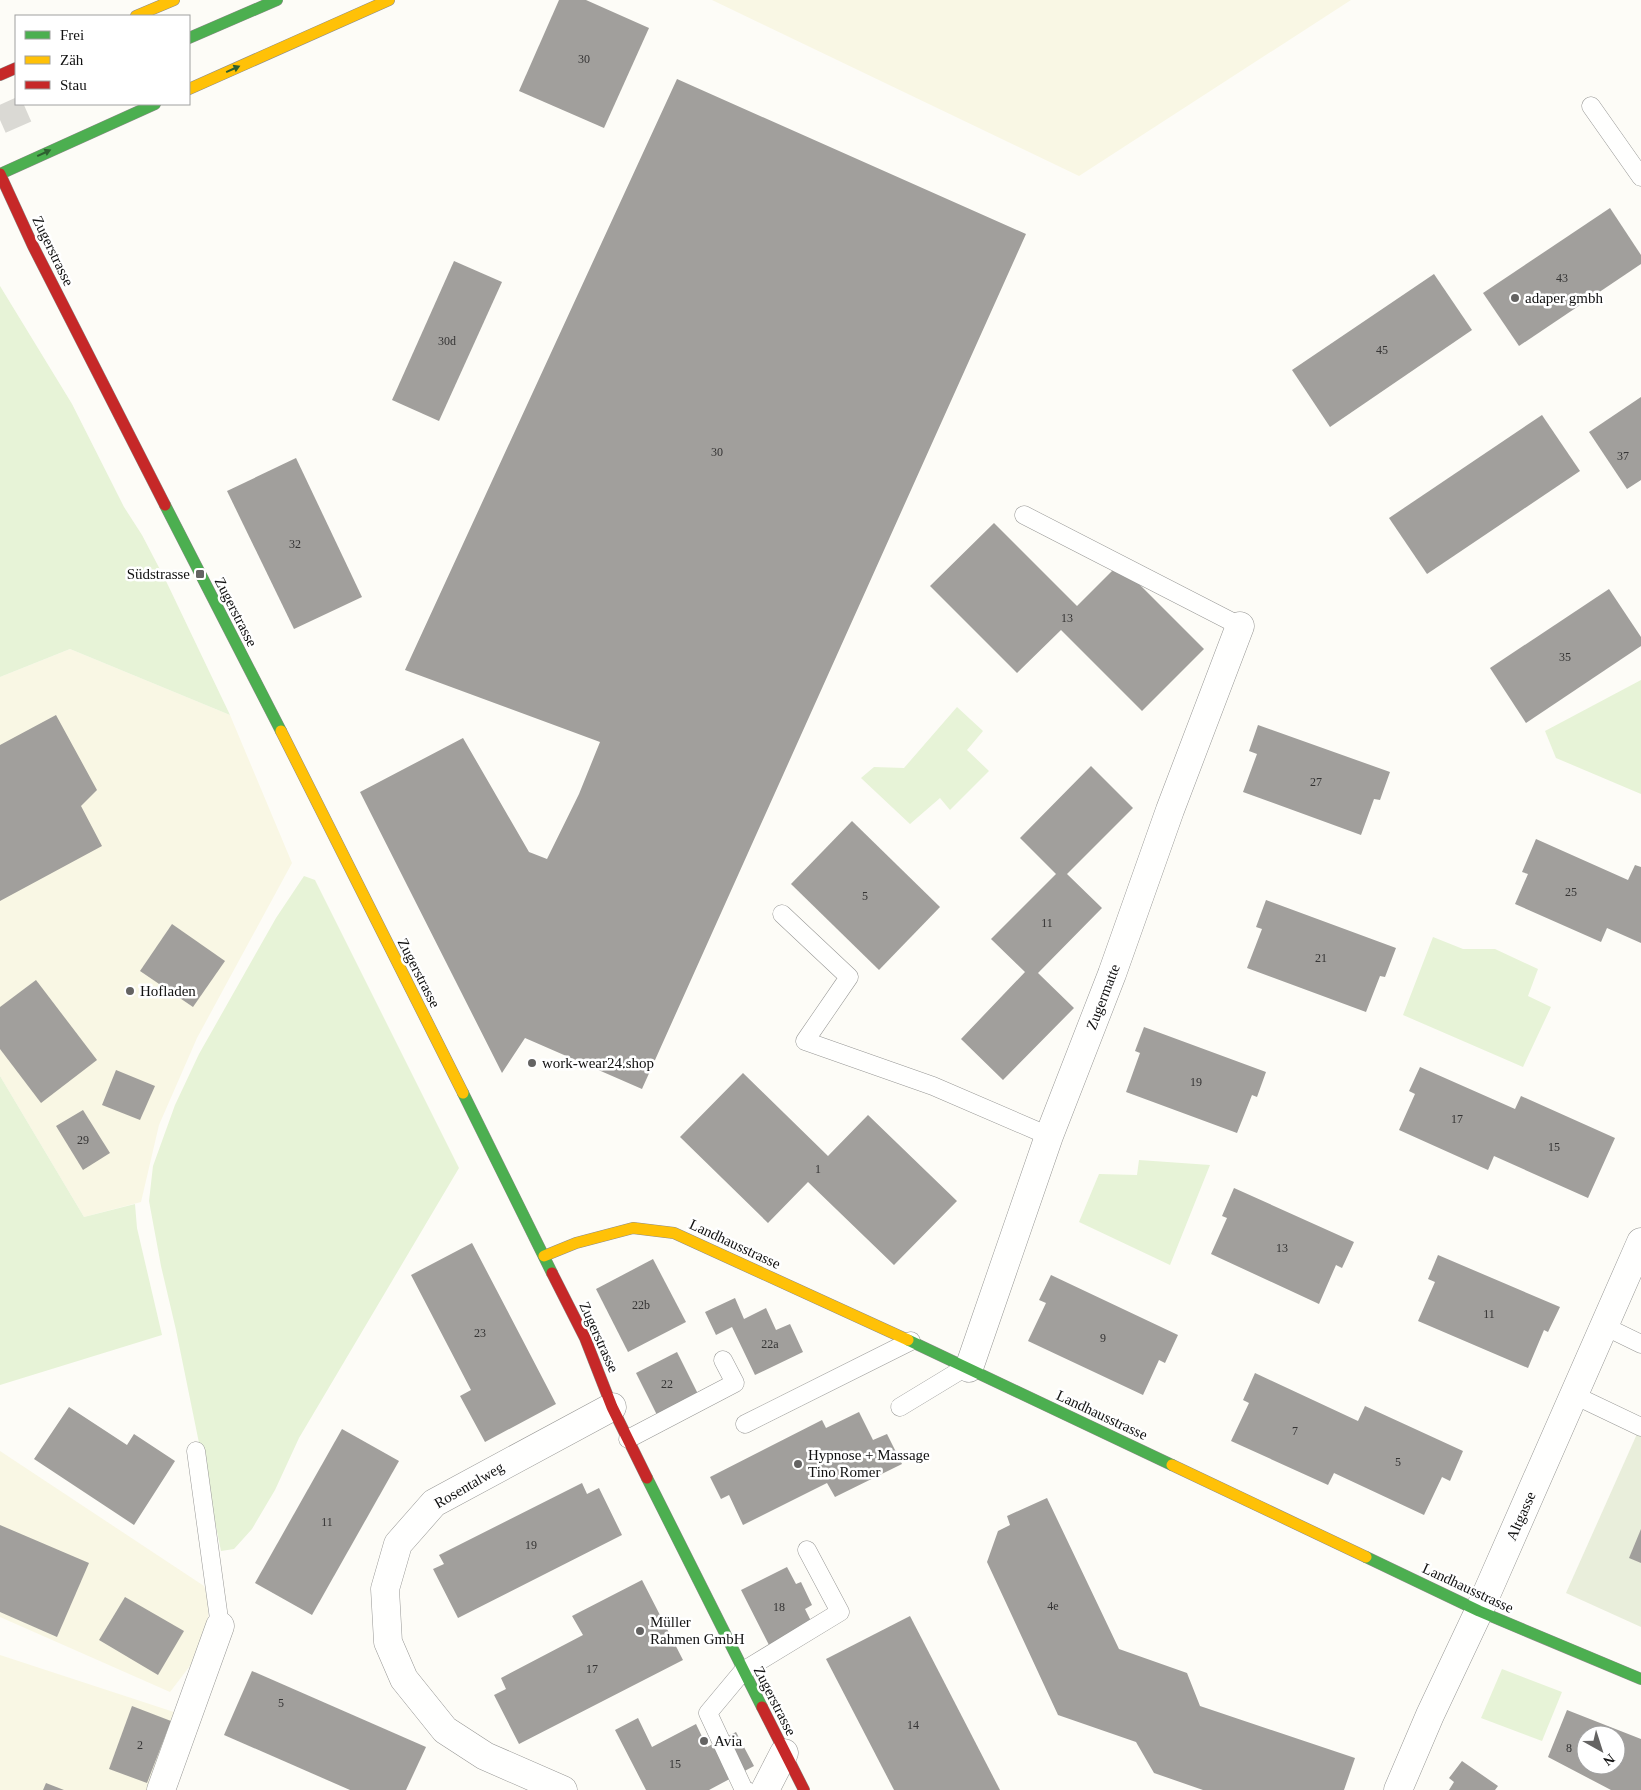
<svg xmlns="http://www.w3.org/2000/svg" width="1641" height="1790" font-family="'Times New Roman',serif">
<rect width="100%" height="100%" fill="#fdfcf7"/>
<g fill="#f9f7e4">
<path d="M712 0H1351L1079 176Z"/>
<path d="M70 649 230 715 292 863 197 1038 159 1125 141 1202 84 1217 0 1076V677Z"/>
<path d="M0 1451 204 1586 208 1599 209 1641 170 1692 0 1617Z"/>
<path d="M0 1655 180 1714 152 1790H0Z"/>
</g>
<g fill="#e7f3d7">
<path d="M0 286 72 404 124 507 142 535 166 581 230 715 70 649 0 677Z"/>
<path d="M1641 680V794L1556 758 1545 731Z"/>
<path d="M957 707 983 731 967 750 989 771 950 810 940 798 910 824 861 778 874 767 904 768Z"/>
<path d="M304 876 315 880 459 1168 299 1438 275 1490 252 1529 234 1549 221 1551 176 1330 161 1266 149 1201 153 1166 175 1105 199 1054 276 918Z"/>
<path d="M1433 937 1463 949H1495L1538 969 1528 996 1551 1007 1523 1067 1403 1015Z"/>
<path d="M0 1076 84 1217 135 1204 137 1228 162 1335 0 1385Z"/>
<path d="M1139 1160 1210 1165 1170 1265 1079 1222 1099 1174 1137 1175Z"/>
<path d="M1502 1669 1562 1692 1542 1741 1481 1718Z"/>
</g>
<path fill="#e9eedb" d="M1641 1425V1627L1566 1593Z"/>
<g fill="#a19f9c" fill-rule="evenodd">
<path d="M559 0H586L649 28 604 128 519 91Z"/>
<path d="M677 79 1026 234 642 1089 525 1038 502 1073 360 792 463 738 529 852 547 859 579 794 600 742 405 670Z"/>
<path d="M1610 208 1641 255V264L1519 346 1483 293Z"/>
<path d="M454 261 502 282 439 421 392 400Z"/>
<path d="M1434 274 1472 330 1330 427 1292 370Z"/>
<path d="M1641 397V480L1627 489 1589 432Z"/>
<path d="M1542 415 1580 471 1427 574 1389 518Z"/>
<path d="M296 458 362 597 294 629 227 491Z"/>
<path d="M994 523 1077 606 1119 564 1204 649 1142 711 1061 630 1017 673 930 586Z"/>
<path d="M1609 589 1641 637V646L1526 723 1490 668Z"/>
<path d="M56 715 97 790 81 806 102 846 0 901V745Z"/>
<path d="M1258 725 1390 772 1380 800 1374 799 1361 835 1243 792 1257 754 1249 751Z"/>
<path d="M1091 766 1133 808 1067 874 1102 908 1038 973 1074 1008 1003 1080 961 1039 1025 972 991 939 1056 874 1020 838Z"/>
<path d="M852 821 940 907 879 970 791 884Z"/>
<path d="M1536 839 1628 880 1635 865 1641 867V943L1607 928 1601 942 1515 904 1528 874 1522 872Z"/>
<path d="M1266 900 1396 948 1385 977 1380 976 1366 1012 1247 968 1262 929 1256 927Z"/>
<path d="M172 924 225 961 193 1007 140 971Z"/>
<path d="M36 980 97 1060 41 1103 0 1049V1007Z"/>
<path d="M1144 1027 1266 1072 1257 1097 1252 1095 1237 1133 1126 1092 1140 1053 1135 1051Z"/>
<path d="M1420 1067 1515 1109 1521 1096 1615 1138 1588 1198 1494 1156 1488 1170 1399 1130 1415 1094 1409 1091Z"/>
<path d="M116 1070 155 1086 140 1120 102 1105Z"/>
<path d="M743 1073 828 1156 868 1115 957 1201 894 1265 808 1182 768 1223 680 1137Z"/>
<path d="M83 1110 110 1153 83 1170 56 1126Z"/>
<path d="M1234 1188 1354 1242 1342 1268 1336 1265 1319 1304 1211 1254 1227 1218 1222 1216Z"/>
<path d="M472 1243 556 1404 485 1442 460 1396 471 1390 411 1275Z"/>
<path d="M1438 1255 1560 1307 1548 1332 1544 1330 1528 1368 1418 1321 1435 1282 1428 1279Z"/>
<path d="M653 1259 686 1322 628 1352 596 1289Z"/>
<path d="M1051 1275 1178 1335 1165 1363 1159 1360 1143 1395 1028 1341 1046 1303 1039 1300Z"/>
<path d="M735 1298 744 1319 766 1308 776 1330 790 1324 803 1352 755 1375 732 1327 716 1335 705 1312Z"/>
<path d="M677 1352 698 1394 657 1415 636 1373Z"/>
<path d="M1255 1373 1358 1421 1365 1406 1463 1451 1450 1481 1442 1477 1424 1515 1334 1473 1328 1485 1231 1441 1249 1403 1243 1400Z"/>
<path d="M69 1407 127 1445 134 1434 175 1461 134 1525 34 1459Z"/>
<path d="M859 1412 873 1440 887 1434 902 1464 835 1497 827 1483 743 1525 729 1495 721 1499 710 1477 822 1420 826 1428Z"/>
<path d="M342 1429 399 1461 312 1615 255 1583Z"/>
<path d="M582 1483 587 1494 599 1488 622 1535 458 1618 433 1569 444 1564 439 1555Z"/>
<path d="M1047 1498 1119 1649 1187 1673 1200 1706 1355 1758 1344 1790H1203L1154 1773 1136 1742 1058 1715 987 1562 998 1531 1010 1525 1007 1516Z"/>
<path d="M0 1525 89 1563 57 1637 0 1612Z"/>
<path d="M1641 1529V1563L1629 1558Z"/>
<path d="M787 1567 796 1584 801 1582 812 1605 805 1609 812 1623 769 1645 741 1590Z"/>
<path d="M642 1580 683 1660 519 1744 494 1695 506 1689 501 1678 583 1635 572 1616Z"/>
<path d="M125 1597 184 1631 158 1675 99 1640Z"/>
<path d="M910 1616 1000 1790H894L826 1659Z"/>
<path d="M252 1671 426 1747 406 1790H350L224 1735Z"/>
<path d="M132 1706 171 1721 147 1783 109 1769Z"/>
<path d="M1567 1710 1641 1739V1790H1611L1548 1757ZM1586 1735H1616V1765H1586Z"/>
<path d="M638 1718 652 1747 696 1724 707 1747 736 1732 754 1766 709 1790H646L615 1730Z"/>
<path d="M1462 1761 1498 1786 1495 1790H1449L1454 1782 1449 1778Z"/>
<path d="M46 1783 64 1790H43Z"/>
</g>
<g fill="none" stroke-linecap="round" stroke-linejoin="round">
<path stroke="#dad9d4" stroke-width="28" stroke-dasharray="28 14" stroke-linecap="butt" d="M0 120 36 104"/>
<g stroke="#979795" stroke-width="19">
<g id="lane">
<path d="M1591 106 1641 177"/>
<path d="M1024 515 1240 626"/>
<path d="M782 914 849 977 805 1041 933 1086 1049 1136"/>
<path d="M1604 1326 1641 1344"/>
<path d="M1574 1395 1641 1427"/>
<path d="M900 1407 966 1367"/>
<path d="M745 1424 911 1341"/>
<path d="M628 1439 735 1383 723 1360"/>
<path d="M196 1451 220 1626"/>
<path d="M746 1790H744L708 1713 743 1671 840 1612 807 1550"/>
</g>
</g>
<g stroke="#979795" stroke-width="29">
<g id="street">
<path d="M969 1368 1049 1136 1112 974 1170 810 1240 626"/>
<path d="M161 1790 220 1626"/>
<path d="M563 1790 485 1756 445 1730 404 1679 388 1642 385 1589 398 1544 434 1503 612 1407"/>
<path d="M765 1790 784 1753"/>
<path d="M1398 1790 1430 1715 1479 1611 1641 1242"/>
</g>
</g>
<g stroke="#8e8d8b" stroke-width="12">
<g id="fast">
<path d="M189 38 277 0"/>
<path d="M0 174 155 104"/>
<path d="M165 505 281 731"/>
<path d="M463 1093 552 1273"/>
<path d="M908 1340 1172 1465"/>
<path d="M647 1478 762 1707"/>
<path d="M1366 1557 1479 1611 1641 1679"/>
</g>
</g>
<g stroke="#8e8d8b" stroke-width="12">
<g id="slow">
<path d="M136 16 174 0"/>
<path d="M189 89 389 0"/>
<path d="M281 731 463 1093"/>
<path d="M544 1256 576 1243 633 1228 674 1233 908 1340"/>
<path d="M1172 1465 1366 1557"/>
</g>
</g>
<g stroke="#8e8d8b" stroke-width="12">
<g id="jam">
<path d="M0 75 16 68"/>
<path d="M0 174 33 246 165 505"/>
<path d="M552 1273 585 1338 612 1407 647 1478"/>
<path d="M762 1707 804 1790"/>
</g>
</g>
<use href="#lane" stroke="#fffffe" stroke-width="18"/>
<use href="#street" stroke="#fffffe" stroke-width="28"/>
<use href="#fast" stroke="#4caf50" stroke-width="11"/>
<use href="#slow" stroke="#ffc107" stroke-width="11"/>
<use href="#jam" stroke="#c62828" stroke-width="11"/>
</g>
<defs><path id="oneway-solid" d="M-6-.8H1V-3.2L6.5 0L1 3.2V.8H-6Z" transform="scale(1.25)"/></defs>
<g fill="#2e6030">
<use href="#oneway-solid" transform="translate(233 69) rotate(-24)"/>
<use href="#oneway-solid" transform="translate(44 153) rotate(-25)"/>
</g>
<g fill="#646362" stroke="#fff" stroke-width="2">
<circle cx="1515" cy="298" r="5"/>
<rect x="195" y="569" width="10" height="10" rx="2.5"/>
<circle cx="130" cy="991" r="5"/>
<circle cx="532" cy="1063" r="5"/>
<circle cx="798" cy="1464" r="5"/>
<circle cx="640" cy="1631" r="5"/>
<circle cx="704" cy="1741" r="5"/>
</g>
<g text-anchor="middle" dominant-baseline="central" stroke-width="5" stroke-linejoin="round" paint-order="stroke">
<g font-size="12" fill="#353434">
<text x="584" y="59">30</text>
<text x="1562" y="278">43</text>
<text x="447" y="341">30d</text>
<text x="1382" y="350">45</text>
<text x="717" y="452">30</text>
<text x="1623" y="456">37</text>
<text x="295" y="544">32</text>
<text x="1067" y="618">13</text>
<text x="1565" y="657">35</text>
<text x="1316" y="782">27</text>
<text x="1571" y="892">25</text>
<text x="865" y="896">5</text>
<text x="1047" y="923">11</text>
<text x="1321" y="958">21</text>
<text x="1196" y="1082">19</text>
<text x="1457" y="1119">17</text>
<text x="83" y="1140">29</text>
<text x="1554" y="1147">15</text>
<text x="818" y="1169">1</text>
<text x="1282" y="1248">13</text>
<text x="641" y="1305">22b</text>
<text x="1489" y="1314">11</text>
<text x="480" y="1333">23</text>
<text x="1103" y="1338">9</text>
<text x="770" y="1344">22a</text>
<text x="667" y="1384">22</text>
<text x="1295" y="1431">7</text>
<text x="1398" y="1462">5</text>
<text x="327" y="1522">11</text>
<text x="531" y="1545">19</text>
<text x="1053" y="1606">4e</text>
<text x="779" y="1607">18</text>
<text x="592" y="1669">17</text>
<text x="281" y="1703">5</text>
<text x="913" y="1725">14</text>
<text x="140" y="1745">2</text>
<text x="1569" y="1748">8</text>
<text x="675" y="1764">15</text>
</g>
<g font-size="15" fill="#111" stroke="#fff">
<text transform="translate(53 251) rotate(64)">Zugerstrasse</text>
<text transform="translate(236 612) rotate(63)">Zugerstrasse</text>
<text transform="translate(419 973) rotate(63)">Zugerstrasse</text>
<text transform="translate(1103 997) rotate(-69)">Zugermatte</text>
<text transform="translate(735 1244) rotate(25)">Landhausstrasse</text>
<text transform="translate(599 1337) rotate(66)">Zugerstrasse</text>
<text transform="translate(1102 1415) rotate(25)">Landhausstrasse</text>
<text transform="translate(469 1485) rotate(-30)">Rosentalweg</text>
<text transform="translate(1521 1516) rotate(-66)">Altgasse</text>
<text transform="translate(1468 1588) rotate(25)">Landhausstrasse</text>
<text transform="translate(775 1701) rotate(63)">Zugerstrasse</text>
</g>
<g font-size="15" fill="#111" stroke="#fff" text-anchor="start">
<text x="1525" y="298">adaper gmbh</text>
<text x="190" y="574" text-anchor="end">Südstrasse</text>
<text x="140" y="991">Hofladen</text>
<text x="542" y="1063">work-wear24.shop</text>
<text x="808" y="1455">Hypnose + Massage<tspan x="808" dy="17">Tino Romer</tspan></text>
<text x="650" y="1622">Müller<tspan x="650" dy="17">Rahmen GmbH</tspan></text>
<text x="714" y="1741">Avia</text>
</g>
</g>
<rect x="15" y="15" width="175" height="90" fill="#ffffff" stroke="#a0a0a0"/>
<rect x="25" y="31" width="25" height="8" fill="#4caf50" stroke="#a0a0a0"/>
<text x="60" y="40" font-size="15" fill="#111111">Frei</text>
<rect x="25" y="56" width="25" height="8" fill="#ffc107" stroke="#a0a0a0"/>
<text x="60" y="65" font-size="15" fill="#111111">Zäh</text>
<rect x="25" y="81" width="25" height="8" fill="#c62828" stroke="#a0a0a0"/>
<text x="60" y="90" font-size="15" fill="#111111">Stau</text>
<g transform="translate(1601 1750) rotate(141)"><circle r="24" fill="#ffffff" stroke="#a0a0a0"/>
<path d="M0-4L9 19L0 12L-9 19Z" fill="#646362"/>
<text y="-8" font-size="14" font-weight="bold" text-anchor="middle" fill="#111111">N</text>
</g>
</svg>
